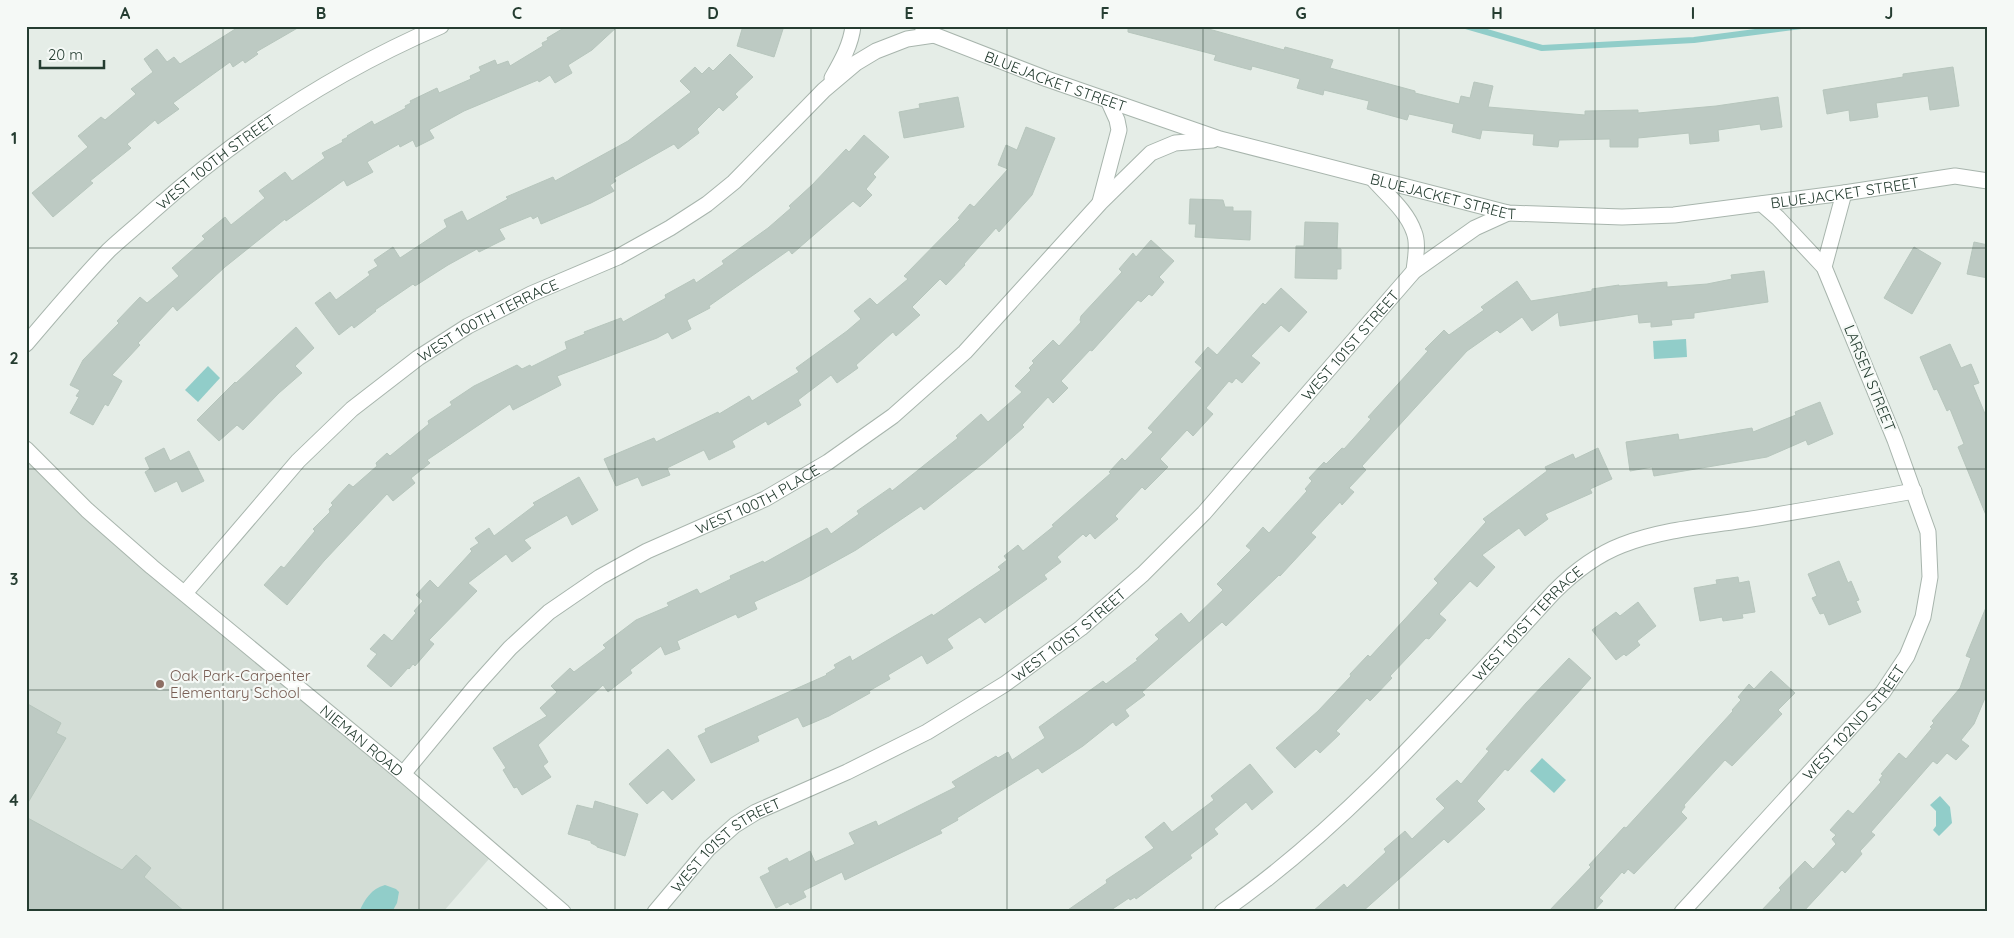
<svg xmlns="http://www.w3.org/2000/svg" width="2014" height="938" font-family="Quicksand,sans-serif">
<rect width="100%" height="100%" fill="#e5ede7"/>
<path fill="#d3ddd6" d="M26 449 495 852 443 912H26Z"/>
<g fill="#91cdc9">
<path d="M1686 339 1687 357 1654 359 1653 341Z"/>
<path d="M208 366 220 378 198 402 185 390Z"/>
<path d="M1542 758 1566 780 1554 793 1530 771Z"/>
<path d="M1940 796 1950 807 1952 823 1939 836 1933 830 1936 826V811L1930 805Z"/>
<path d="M385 885 396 889 399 892 397 903 392 912H359C365 899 371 889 385 885Z"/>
</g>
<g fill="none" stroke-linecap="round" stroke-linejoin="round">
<path stroke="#91cdc9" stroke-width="6" d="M1466 26 1542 48 1694 40 1801 26"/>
</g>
<g fill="#bdcac3" stroke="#b7c6bd">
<path d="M240 26H301L256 52 258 54 245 63 243 60 233 67 230 62 173 103 179 109 158 124 155 120 127 144 131 148 90 181 93 183 53 217 32 193 88 147 78 136 101 117 105 120 136 94 131 89 153 72 144 59 157 49 167 62 174 57 180 64Z"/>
<path d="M567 26H618L592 50 568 65 572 73 555 83 550 75 539 82 538 80 464 111 429 130 434 138 416 147 413 140 400 147 399 144 367 162 373 172 347 186 344 180 286 221 285 219 225 267 177 311 173 306 138 343 140 345 112 375 122 381 108 406 105 404 93 425 70 413 79 397 76 396 80 390 70 385 83 360 119 323 117 321 140 297 147 303 179 276 172 268 205 239 202 236 225 217 231 225 265 198 259 191 285 172 292 181 325 158 322 153 343 142 342 140 348 137 347 136 372 121 374 125 406 108 405 106 411 103 410 101 437 88 439 93 471 79 470 76 481 71 479 67 495 60 497 65 508 61 510 66 543 46 542 43 548 40 547 38Z"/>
<path d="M743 26H784L774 57 737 46Z"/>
<path d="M1128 26H1198L1284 50 1285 47 1333 60 1330 68 1415 91V93L1459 104 1461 96 1470 98 1474 82 1493 86 1488 107 1585 115V111L1638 110V113L1716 106 1778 97 1782 127 1761 130 1760 124 1718 130 1719 141 1690 144 1689 133 1638 138V147H1610V139L1559 140 1558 147 1533 145 1534 134 1482 130 1480 139 1452 132 1454 124 1409 114 1407 120 1367 109 1369 101 1324 90 1323 95 1297 88 1300 79 1252 66 1251 70 1214 60 1216 55 1128 32Z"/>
<path d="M730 54 753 77 735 94 738 97 723 111 719 107 697 129 699 133 678 149 674 144 614 178 616 181 610 185 614 191 591 203 541 224 538 216 533 219 531 216 499 229 505 239 479 252 477 249 448 265 415 286 413 284 375 310 376 311 354 328 352 325 339 335 315 303 330 292 336 300 370 275 368 272 378 266 374 260 393 247 400 258 447 227 444 220 462 211 467 221 508 199 506 197 553 177 555 181 628 141 691 92 680 81 695 67 702 74 709 67 713 71Z"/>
<path d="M1953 67 1959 106 1930 110 1928 96 1876 103 1878 117 1850 121 1849 110 1827 114 1823 90 1903 77V74Z"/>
<path d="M958 97 964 127 904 138 899 112 920 108 919 104Z"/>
<path d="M1026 127 1055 138 1032 195 999 232 996 228 964 264 965 265 946 285 940 279 912 307 920 315 896 336 893 332 856 365 858 368 837 383 831 375 798 400 801 405 768 425 766 421 732 441 735 447 709 460 704 450 667 468 670 475 642 486 638 477 616 486 604 459 654 438 656 442 718 412 719 414 749 396 752 401 799 372 796 368 847 331 861 319 854 311 870 298 877 305 908 279 904 276 960 219 958 218 970 204 974 207 1008 169 998 165 1006 145 1017 150Z"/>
<path d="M864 135 889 157 873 174 876 177 866 189 872 195 860 207 853 201 792 254 789 250 709 306 710 308 687 320 691 329 672 339 668 332 657 338 557 376 561 385 513 410 510 404 427 460 430 463 411 478 415 483 393 501 387 494 324 561 287 605 264 585 281 566 284 568 315 531 313 529 330 512 329 509 333 505 331 503 349 484 353 487 377 466 376 463 387 453 390 456 429 424 428 421 452 405 450 402 474 386 517 365 522 369 530 365 531 367 567 349 565 342 585 334 584 332 621 318 623 322 666 298 665 295 694 279 696 283 724 264 722 261 768 228 791 208 789 206 812 185 846 149 849 152Z"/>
<path d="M1190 199 1223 200 1225 207H1233V211H1251L1250 240 1195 237 1196 224H1189Z"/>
<path d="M1305 222 1338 223 1337 249H1341V269H1337V279L1295 278 1296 246H1304Z"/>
<path d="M1151 240 1174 261 1159 277 1164 282 1152 296 1149 294 1141 302 1138 300 1092 351 1090 350 1061 381 1068 388 1053 403 1048 397 1022 425 1024 427 986 461 924 510 921 506 856 550 802 580 754 602 757 609 738 618 736 614 677 641 680 649 665 655 661 646 630 670 632 673 608 692 603 685 538 745 548 762 543 766 551 777 522 795 517 787 514 788 503 770 506 768 493 748 547 716 540 708 557 692 551 686 570 668 574 672 606 648 603 645 636 620 669 606 667 603 697 589 700 594 731 579 730 576 763 561 764 563 827 528 831 534 859 514 857 511 890 488 892 491 958 438 956 436 981 414 988 422 1022 392 1015 386 1031 370 1029 368 1034 363 1032 361 1053 340 1059 346 1081 322 1080 320 1081 316 1122 272 1119 269 1133 253 1136 257Z"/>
<path d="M1974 242 1988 245V278L1967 274Z"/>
<path d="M1914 247 1941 263 1912 314 1884 298Z"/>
<path d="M1764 271 1768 302 1694 313V318L1671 320 1672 325 1651 327V322L1639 323 1638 314 1560 326 1558 312 1532 331 1522 317 1500 333 1497 330 1467 351 1362 466 1366 470 1349 488 1354 492 1342 505 1340 502 1311 533 1316 537 1280 576 1279 575 1226 626 1222 622 1142 692 1145 695 1125 710 1129 716 1116 726 1113 722 1083 746 1042 773 1038 768 957 818 958 820 940 830 942 833 845 880 842 872 803 891 806 897 790 905 788 902 776 908 760 877 770 872 768 868 787 858 789 862 810 851 815 862 855 844 849 833 876 821 878 826 956 787 952 782 996 756 998 758 1008 752 1012 760 1045 738 1039 727 1103 681 1106 684 1138 660 1136 659 1159 639 1155 635 1181 613 1189 623 1223 590 1217 584 1251 550 1246 546 1263 527 1269 533 1307 491 1305 489 1312 481 1309 478 1324 462 1326 464 1342 448 1344 449 1371 419 1368 417 1428 351 1425 349 1444 330 1449 335 1484 310 1481 307 1517 281 1531 301 1592 291V289L1619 285V286L1667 282V287L1707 284 1732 279 1731 275Z"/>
<path d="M1281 288 1307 312 1289 332 1281 325 1251 356 1260 363 1242 383 1236 378 1232 383 1229 381 1206 408 1213 414 1193 436 1187 430 1160 459 1168 467 1145 490 1142 487 1115 516 1118 519 1095 539 1090 533 1086 537 1083 534 1057 557 1061 562 1044 575 1047 579 985 623 980 617 947 639 953 648 927 664 922 655 888 675 890 679 869 691 870 693 829 716 803 727 798 717 757 736 759 741 711 763 698 736 706 732 705 729 827 675 826 674 836 668 834 665 850 656 852 661 932 614 933 616 1001 570 998 567 1007 560 1004 556 1018 545 1023 551 1054 526 1052 525 1111 473 1109 472 1122 458 1125 461 1153 432 1148 428 1202 368 1195 362 1208 347 1217 355 1263 303 1265 305Z"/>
<path d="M296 327 314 348 295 366 302 373 279 393 243 430 237 425 219 441 197 420 235 382 236 383Z"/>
<path d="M1950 344 1961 368 1971 364 1979 383 1973 385 1988 421V520L1958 447 1964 444 1950 409 1947 411 1937 389 1934 390 1920 357Z"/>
<path d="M1820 402 1833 434 1808 445 1806 440 1767 457 1654 476 1652 467 1630 471 1626 442 1678 434 1679 440 1752 428 1753 432 1796 415 1795 412Z"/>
<path d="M164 448 170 461 189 451 204 481 182 492 177 481 155 492 145 472 150 469 145 458Z"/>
<path d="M1598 448 1612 479 1590 489 1592 493 1545 514 1548 519 1525 536 1519 528 1482 555 1495 567 1477 587 1470 581 1439 614 1446 620 1429 639 1426 638 1390 676 1392 678 1370 701 1367 698 1336 731 1340 734 1320 753 1316 749 1295 768 1276 748 1318 711 1351 676 1350 674 1368 655 1370 657 1438 583 1434 579 1486 522 1483 519 1547 471 1545 467 1573 454 1575 459Z"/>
<path d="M579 477 598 510 572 525 567 515 524 540 531 548 512 562 506 554 468 583 477 591 429 640 434 644 415 666 413 664 409 669 408 668 391 687 367 666 377 654 370 649 384 634 392 641 416 613 414 611 423 601 416 595 430 580 438 588 472 551 470 549 479 543 475 538 489 528 494 536 535 505 533 503Z"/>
<path d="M1839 561 1848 583 1851 581 1859 600 1856 601 1861 612 1829 625 1824 613 1820 614 1812 598 1817 596 1808 574Z"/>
<path d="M1738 577 1739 583 1749 581 1755 612 1742 614 1743 618 1723 621 1722 617 1700 621 1694 588 1717 584 1716 580Z"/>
<path d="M1638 602 1656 626 1637 641 1640 645 1626 656 1624 654 1616 660 1592 630 1616 612 1620 616Z"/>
<path d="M1987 605 1988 691 1974 724 1961 740 1969 746 1956 760 1947 753 1937 764 1933 761 1871 832 1875 835 1860 851 1862 854 1845 873 1842 870 1803 912H1760L1781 890 1779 888 1805 861 1813 869 1836 844 1832 839 1836 835 1830 830 1848 810 1853 814 1881 782 1879 780 1883 775 1881 774 1899 753 1906 759 1932 728 1930 727 1934 723 1932 721 1960 688 1971 658 1966 656Z"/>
<path d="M1569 658 1591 678 1508 771 1505 769 1477 801 1485 809 1448 843 1444 839 1362 912H1312L1344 884 1347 888 1386 852 1384 849 1405 831 1412 839 1445 808 1436 799 1457 780 1461 784 1489 751 1486 749 1526 703Z"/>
<path d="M1771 671 1795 693 1778 710 1782 714 1732 766 1725 760 1684 805 1685 807 1681 812 1687 818 1634 874 1628 869 1624 874 1622 872 1599 898 1603 901 1593 912H1548L1591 867 1589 865 1624 827 1626 828 1733 711 1732 710 1741 700 1738 697 1749 684 1754 689Z"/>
<path d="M26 703 61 723 56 733 66 738 26 806Z"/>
<path d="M668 749 695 780 672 800 663 790 647 804 629 784Z"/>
<path d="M1250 764 1273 792 1252 810 1246 802 1214 829 1218 834 1190 855 1192 858 1136 899 1135 897 1130 900 1129 898 1108 912H1065L1107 883 1106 880 1154 848 1145 837 1164 822 1172 832 1214 800 1211 796Z"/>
<path d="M595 801 638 814 625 856 597 847V846L591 843V841L568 834 577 805 593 809Z"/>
<path d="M26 817 122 870 136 855 151 868 144 877 185 912H26Z"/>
</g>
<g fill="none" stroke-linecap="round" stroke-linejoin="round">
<g stroke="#a8b5ad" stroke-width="17">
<g id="minor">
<path id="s1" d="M922 26 934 35 1047 79 1220 139 1508 213 1622 217 1674 215 1844 193 1955 176 1988 181"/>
<path d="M832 78C841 62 851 45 853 26"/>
<path d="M1373 179C1387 195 1407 211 1414 232 1419 244 1415 259 1414 271"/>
<path d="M1100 202 1119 130 1117 120 1108 100"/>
<path d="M1824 267 1844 193"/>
<path id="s2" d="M26 344C53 312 80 280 109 250 123 237 138 225 152 212 238 135 334 72 441 26"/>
<path id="s3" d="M26 449 87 510 152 567 403 774 563 912"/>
<path id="s4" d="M185 593 298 461 352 409 418 358 468 326 531 294 618 257 670 228 707 204 734 182 824 90 856 63 876 51 907 39 934 35"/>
<path id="s5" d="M403 774 474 688 510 648 549 612 600 577 647 551 765 499 828 462 893 416 965 352 1100 203 1151 153 1175 143 1213 140"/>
<path id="s6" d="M655 912 708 849 735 825 756 812 847 772 927 732 1005 684 1081 628 1143 574 1204 513 1414 271 1475 228 1508 213"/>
<path id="s7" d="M1222 912C1349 824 1450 705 1554 592 1574 572 1596 555 1622 545 1661 530 1705 526 1745 520 1802 511 1858 501 1914 491"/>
<path id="s8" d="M1682 912 1883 692 1907 656 1923 617 1930 577 1928 532 1895 440 1824 267 1778 218 1762 204"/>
</g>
</g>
<use href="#minor" stroke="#fff" stroke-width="15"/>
</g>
<path fill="none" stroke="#253d31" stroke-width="1" stroke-opacity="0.55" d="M223 26V912M419 26V912M615 26V912M811 26V912M1007 26V912M1203 26V912M1399 26V912M1595 26V912M1791 26V912M26 248H1988M26 469H1988M26 690H1988"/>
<circle fill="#8d6e63" stroke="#f5f9f6" stroke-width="2" cx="160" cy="684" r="5"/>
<g text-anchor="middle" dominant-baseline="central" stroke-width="4.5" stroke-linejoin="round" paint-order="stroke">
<g font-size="15" fill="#253d31" stroke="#f5f9f6">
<text stroke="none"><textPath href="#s1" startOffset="145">BLUEJACKET STREET</textPath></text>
<text stroke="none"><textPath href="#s2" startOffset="264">WEST 100TH STREET</textPath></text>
<text stroke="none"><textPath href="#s1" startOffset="955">BLUEJACKET STREET</textPath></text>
<text stroke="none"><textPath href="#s1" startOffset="550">BLUEJACKET STREET</textPath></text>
<text stroke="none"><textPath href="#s4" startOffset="412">WEST 100TH TERRACE</textPath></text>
<text stroke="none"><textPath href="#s6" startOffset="909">WEST 101ST STREET</textPath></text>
<text transform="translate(1870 378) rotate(68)">LARSEN STREET</text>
<text stroke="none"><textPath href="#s5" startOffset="456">WEST 100TH PLACE</textPath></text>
<text stroke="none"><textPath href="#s7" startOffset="421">WEST 101ST TERRACE</textPath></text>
<text stroke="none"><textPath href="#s6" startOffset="504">WEST 101ST STREET</textPath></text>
<text stroke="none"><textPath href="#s8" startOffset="256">WEST 102ND STREET</textPath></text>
<text stroke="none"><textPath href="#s3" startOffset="445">NIEMAN ROAD</textPath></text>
<text stroke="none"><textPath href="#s6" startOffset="99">WEST 101ST STREET</textPath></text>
</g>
<g font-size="15" fill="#785e54" stroke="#f5f9f6" text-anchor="start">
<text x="170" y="675">Oak Park-Carpenter<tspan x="170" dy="17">Elementary School</tspan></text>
</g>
</g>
<rect width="2014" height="938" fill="none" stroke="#f5f9f6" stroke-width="55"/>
<path d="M40 60v8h64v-8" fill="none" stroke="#253d31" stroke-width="2.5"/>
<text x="48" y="60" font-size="15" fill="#253d31" stroke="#f5f9f6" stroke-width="4" paint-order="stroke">20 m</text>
<rect x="28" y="28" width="1958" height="882" fill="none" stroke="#253d31" stroke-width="2"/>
<g font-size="16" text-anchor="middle" font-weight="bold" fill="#253d31">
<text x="125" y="19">A</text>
<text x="321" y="19">B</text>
<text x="517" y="19">C</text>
<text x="713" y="19">D</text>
<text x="909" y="19">E</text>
<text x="1105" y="19">F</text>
<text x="1301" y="19">G</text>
<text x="1497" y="19">H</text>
<text x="1693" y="19">I</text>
<text x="1889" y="19">J</text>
<text x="14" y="144">1</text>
<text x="14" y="364">2</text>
<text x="14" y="585">3</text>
<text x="14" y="806">4</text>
</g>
</svg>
